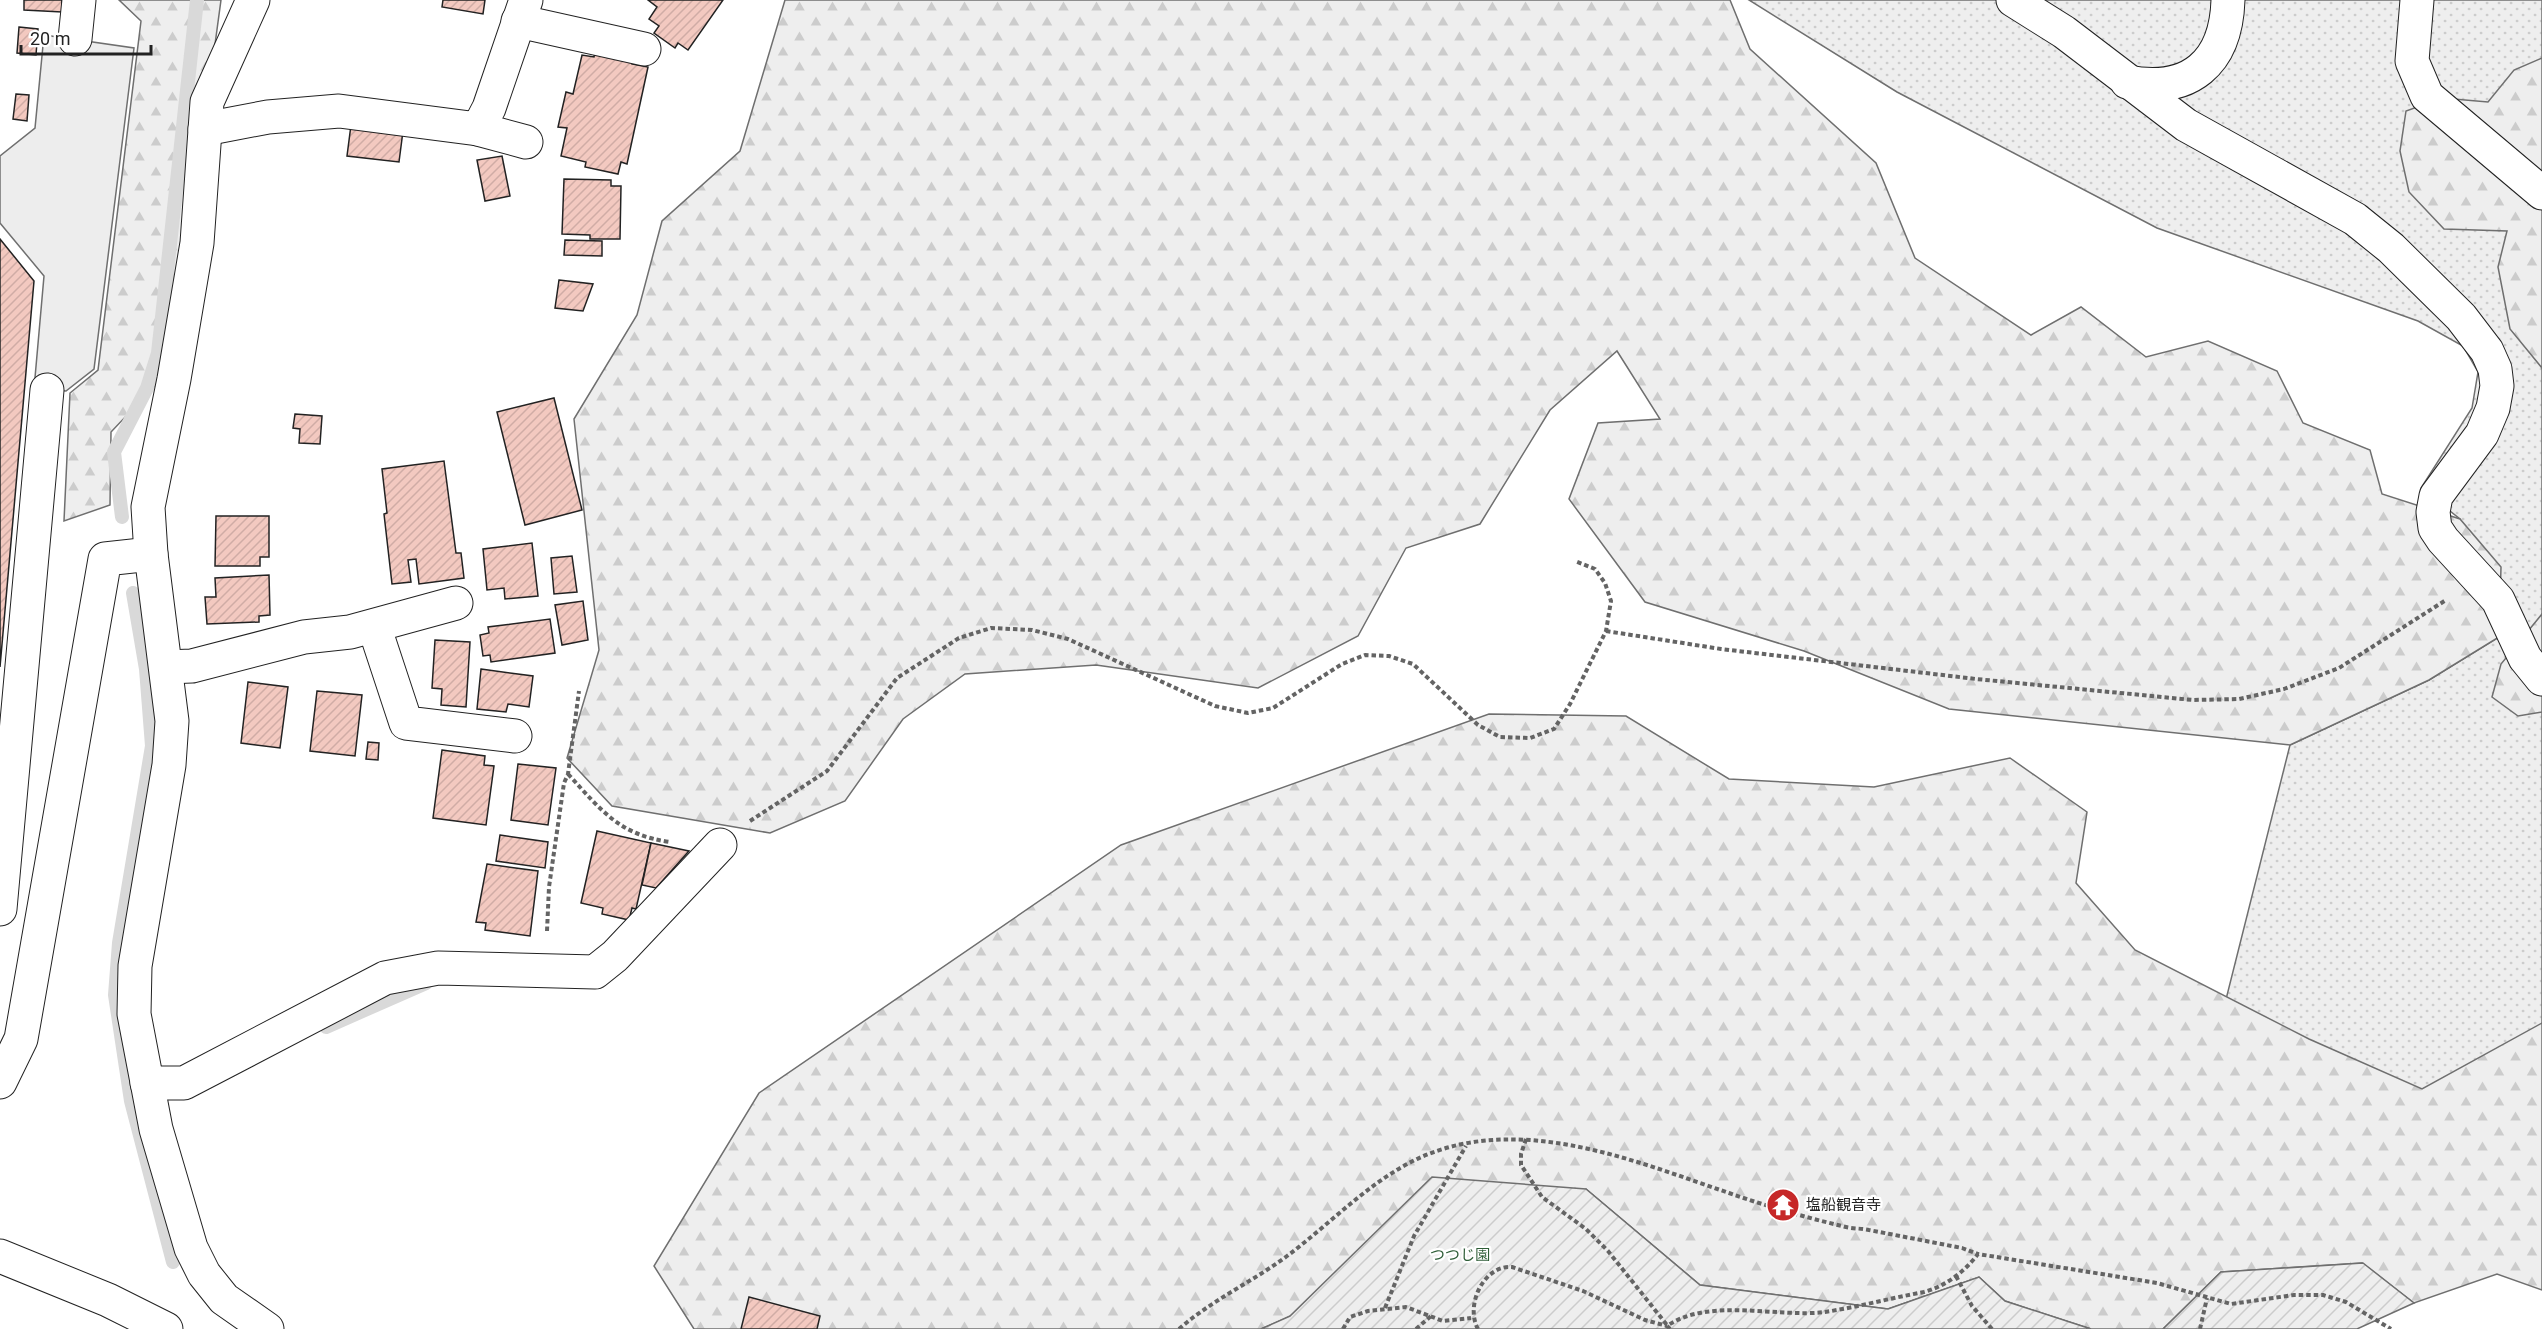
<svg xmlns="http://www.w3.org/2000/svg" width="2542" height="1329" font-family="Roboto,'Noto Sans JP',sans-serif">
<defs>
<pattern id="grass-dots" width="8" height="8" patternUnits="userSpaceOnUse" patternTransform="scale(1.5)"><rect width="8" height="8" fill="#eee"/><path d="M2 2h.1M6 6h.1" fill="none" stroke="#ccc" stroke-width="1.8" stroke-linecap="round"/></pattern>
<pattern id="forest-firs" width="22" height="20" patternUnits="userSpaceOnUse" patternTransform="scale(1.5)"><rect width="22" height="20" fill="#eee"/><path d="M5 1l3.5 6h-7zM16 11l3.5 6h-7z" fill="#ccc"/></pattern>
<pattern id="garden-furrows" width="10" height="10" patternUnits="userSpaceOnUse" patternTransform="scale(1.5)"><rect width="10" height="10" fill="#eee"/><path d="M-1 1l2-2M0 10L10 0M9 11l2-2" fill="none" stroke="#ccc"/></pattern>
<pattern id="building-hatch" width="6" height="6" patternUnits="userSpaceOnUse" patternTransform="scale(1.5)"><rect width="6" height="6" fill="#f3c9c0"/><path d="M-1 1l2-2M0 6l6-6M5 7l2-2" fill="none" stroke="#d0aca5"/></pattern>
</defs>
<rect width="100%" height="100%" fill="#fff"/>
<path fill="url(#grass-dots)" stroke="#6f6f6f" stroke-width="1.5" d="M1749 0H2542V1054L2446 1141 2212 1055 2290 745 2429 680 2499 637 2460 519 2421 488 2472 408 2478 372 2463 346 2418 321 2157 228 1897 92Z"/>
<g fill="url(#forest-firs)" stroke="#6f6f6f" stroke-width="1.5">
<path d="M119 0H221L197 177 166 374 111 432 110 505 64 521 70 393 98 370 141 21Z"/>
<path d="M785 0H1730L1750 49 1876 163 1915 258 2031 335 2081 307 2146 357 2208 341 2277 371 2303 423 2370 450 2382 494 2460 519 2501 567 2499 637 2429 680 2290 745 1949 709 1804 651 1645 602 1569 499 1598 423 1660 419 1617 351 1550 410 1480 524 1406 548 1358 636 1258 688 1096 665 965 674 903 719 845 801 770 833 612 806 567 758 599 650 574 419 637 315 662 221 740 151Z"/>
<path d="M2542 58V368L2510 329 2498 267 2507 231 2444 229 2409 192 2400 151 2406 111 2442 98 2488 102 2514 70Z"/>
<path d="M2542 614V712L2518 716 2492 697 2501 664Z"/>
<path d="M1489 714 1626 716 1729 779 1874 787 2010 758 2087 812 2076 883 2135 950 2309 1039 2422 1089 2542 1023V1290L2497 1274 2414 1303 2362 1263 2221 1272 2163 1329H2091L2005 1301 1979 1277 1888 1309 1700 1285 1586 1189 1261 1329H694L654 1266 759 1093 1121 845Z"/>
</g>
<g fill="url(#garden-furrows)" stroke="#6f6f6f" stroke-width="1.5">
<path d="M1432 1177 1586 1189 1700 1285 1888 1309 1979 1277 2005 1301 2091 1329H1261L1290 1316Z"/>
<path d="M2363 1263 2414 1303 2357 1329H2163L2221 1272Z"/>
</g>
<path fill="#ededed" stroke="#6f6f6f" stroke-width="1.5" d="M44 35 134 48 94 369 66 391 34 389 44 276 0 223V156L35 128Z"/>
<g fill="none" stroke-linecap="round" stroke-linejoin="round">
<g stroke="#d9d9d9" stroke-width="14">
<path d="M122 517 114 452 147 388 158 353 197 0"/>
<path d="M133 593 146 669 152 746 119 943 115 995 131 1101 173 1262"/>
<path d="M326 1027 426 983"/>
</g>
</g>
<g fill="url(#building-hatch)" stroke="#222" stroke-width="1.5">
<path d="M24 0H62V12L24 10Z"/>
<path d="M443 0H485L483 14 442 7Z"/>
<path d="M648 0H723L688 50 678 43 675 48 654 33 659 26 649 19 657 7Z"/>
<path d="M19 27 38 29 36 55 17 53Z"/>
<path d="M596 48 634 56 632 64 648 67 627 164 621 162 618 174 585 167 586 162 561 156 567 128 558 127 566 92 573 94 582 55 594 57Z"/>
<path d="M16 94 29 95 27 121 13 119Z"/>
<path d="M351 125 403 131 399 162 347 156Z"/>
<path d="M502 156 510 196 485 201 477 160Z"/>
<path d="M564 179 611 180V186H621L620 239H590V235L562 234Z"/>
<path d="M0 239 34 281 0 667Z"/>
<path d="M565 240 602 241V256L564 255Z"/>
<path d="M559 280 593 284 583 311 555 308Z"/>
<path d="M554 398 582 510 525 525 497 412Z"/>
<path d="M295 414 322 416 320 444 299 443 300 429 293 428Z"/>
<path d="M444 461 456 553H461L464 578 419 584 416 559 408 560 411 582 392 584 384 514 387 513 382 469Z"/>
<path d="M216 516H269V557H260V566H215Z"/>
<path d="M532 543 538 596 505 599 504 588 487 590 483 549Z"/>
<path d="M572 556 577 592 554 594 551 558Z"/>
<path d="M269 575 270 615 259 616V622L207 624 205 597H216L215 578Z"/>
<path d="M583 601 588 640 562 645 555 605Z"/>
<path d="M550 619 555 653 491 662 490 655 483 656 480 635 489 633 488 627Z"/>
<path d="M435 640 470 642 466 707 441 705 442 689 432 688Z"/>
<path d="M481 669 533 676 529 707 508 704 506 712 477 709Z"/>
<path d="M248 682 288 687 280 748 241 743Z"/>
<path d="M317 691 362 695 355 756 310 751Z"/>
<path d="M368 742 379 743 378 760 366 759Z"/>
<path d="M442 750 485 756 484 765 494 766 486 825 433 818Z"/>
<path d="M518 764 556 768 548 825 511 820Z"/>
<path d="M597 831 651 843 636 909 632 908 629 920 602 914 603 908 581 903Z"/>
<path d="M500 835 548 842 545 868 496 861Z"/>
<path d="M651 843 689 851 656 888 642 885Z"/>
<path d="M487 864 538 871 530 936 485 930 486 923 476 922Z"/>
<path d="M749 1297 820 1316 817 1329H741Z"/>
</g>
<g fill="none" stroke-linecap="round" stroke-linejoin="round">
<g stroke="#222" stroke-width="35">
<g id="minor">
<path d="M253 0 207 102 197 243 174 379 148 507 151 554 172 721 169 765 135 966 134 1014 156 1129 191 1248 204 1274 224 1299 267 1329"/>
<path d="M2013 0 2064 32 2186 125 2355 219 2391 248 2461 317 2487 351 2495 369 2497 386 2493 408 2482 434 2436 496 2433 512 2435 528 2443 540 2498 600 2525 658 2542 679"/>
<path d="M2417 0 2412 61 2427 96 2542 193"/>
<path d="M518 21 644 49"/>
<path d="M75 39 79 0"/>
<path d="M2127 82C2190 94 2226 63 2228 0"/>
<path d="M205 129 268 117 339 111 478 129 489 108 526 0"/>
<path d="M478 129 526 142"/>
<path d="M374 626 406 723 515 736"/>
<path d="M166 667 192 666 304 637 350 632 456 603"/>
<path d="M0 909 47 390"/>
<path d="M0 1082 21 1039 105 559 151 554"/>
<path d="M147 1083H184L385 978 438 968 595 972 615 956 720 845"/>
<path d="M0 1256 108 1300 166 1329"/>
</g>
</g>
<g stroke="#646464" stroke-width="4" stroke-dasharray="4.5 3" stroke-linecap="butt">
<path d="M1606 631 1721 649 1976 679 2193 700 2239 699 2284 689 2339 668 2446 600"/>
<path d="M568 774C601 810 619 835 670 842"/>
<path d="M750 821 827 771 897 678 959 638 991 628 1032 630 1068 639 1215 706 1248 713 1273 708 1342 664 1365 655 1389 656 1413 664 1478 725 1500 737 1530 738 1554 729 1570 704 1606 631 1611 601 1605 583 1595 569 1575 561"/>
<path d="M547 931 549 887 564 783 568 774 579 691"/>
<path d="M1526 1139 1521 1154V1165L1542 1197 1586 1229 1608 1251 1667 1325"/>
<path d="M1956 1276 1972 1306 1992 1329"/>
<path d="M1385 1308 1414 1236 1466 1146"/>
<path d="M1179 1329C1212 1300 1252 1282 1287 1256 1337 1219 1382 1167 1443 1149 1537 1120 1641 1163 1729 1193 1766 1206 1804 1217 1842 1226 1851 1229 1860 1228 1869 1230 1900 1236 1931 1242 1962 1248L1978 1254"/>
<path d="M1343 1329 1350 1317 1368 1311 1406 1307 1443 1321 1471 1318"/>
<path d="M1416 1329 1431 1316"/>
<path d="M1478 1329C1465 1306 1483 1265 1512 1267L1583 1291 1645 1320 1667 1326"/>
<path d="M1670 1329 1667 1326C1708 1297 1779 1318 1825 1312 1858 1307 1891 1298 1924 1292 1946 1286 1964 1272 1978 1254L2157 1283 2231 1304 2294 1295H2323L2346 1302 2391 1329"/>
<path d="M2200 1329 2207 1298"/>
</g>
<use href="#minor" stroke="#fff" stroke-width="33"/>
</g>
<defs>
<g id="temple-disc" transform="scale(1.725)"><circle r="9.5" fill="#c62828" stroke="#fff"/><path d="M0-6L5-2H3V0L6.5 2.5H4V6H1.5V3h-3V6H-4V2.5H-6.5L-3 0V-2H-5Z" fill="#fff"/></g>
</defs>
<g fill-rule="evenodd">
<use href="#temple-disc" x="1783" y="1205"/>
</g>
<g text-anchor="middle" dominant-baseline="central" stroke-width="4.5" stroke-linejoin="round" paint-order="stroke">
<g font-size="15" fill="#222" stroke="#fff" text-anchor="start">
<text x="1806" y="1205">塩船観音寺</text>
</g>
<g font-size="15" fill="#2f5e38" stroke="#fff">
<text x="1460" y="1255">つつじ園</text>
</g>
</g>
<path d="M21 45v9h130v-9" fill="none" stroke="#222222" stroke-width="3"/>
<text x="30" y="45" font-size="18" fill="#222222" stroke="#ffffff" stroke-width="4.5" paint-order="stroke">20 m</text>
</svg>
